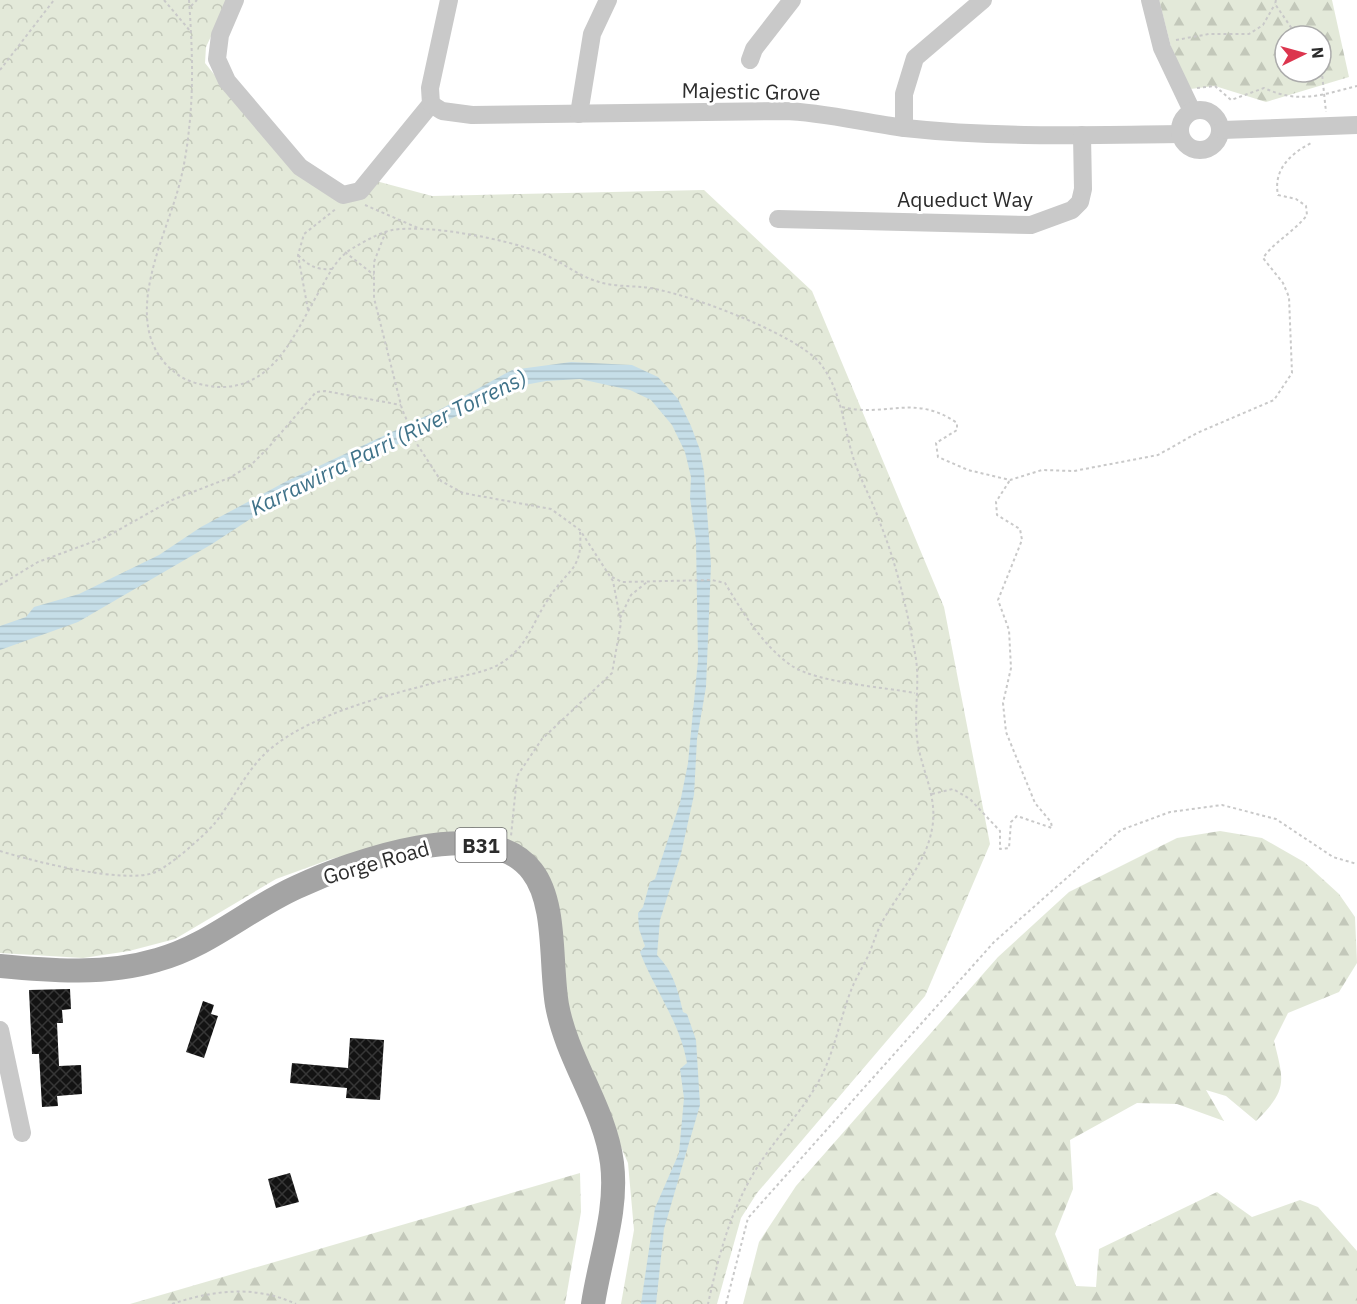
<svg xmlns="http://www.w3.org/2000/svg" width="1357" height="1304" font-family="'IBM Plex Sans',sans-serif">
<defs>
<pattern id="forest-firs" width="22" height="20" patternUnits="userSpaceOnUse" patternTransform="scale(1.5)"><rect width="22" height="20" fill="#e3e9d9"/><path d="M5 1l3.5 6h-7zM16 11l3.5 6h-7z" fill="#c3c8ba"/></pattern>
<pattern id="park-crowns" width="20" height="18" patternUnits="userSpaceOnUse" patternTransform="scale(1.5)"><rect width="20" height="18" fill="#e3e9d9"/><path d="M2 6a3 3 0 1 1 6 0M12 15a3 3 0 1 1 6 0" fill="none" stroke="#c3c8ba"/></pattern>
<pattern id="water-rules" width="6" height="5" patternUnits="userSpaceOnUse" patternTransform="scale(1.5)"><rect width="6" height="5" fill="#c6dee8"/><path d="M0 2.5h6" fill="none" stroke="#aabfc7"/></pattern>
<pattern id="building-cross-hatch" width="8" height="8" patternUnits="userSpaceOnUse" patternTransform="scale(1.5)"><rect width="8" height="8" fill="#131313"/><path d="M0 0l8 8M0 8l8-8" fill="none" stroke="#363636"/></pattern>
</defs>
<rect width="100%" height="100%" fill="#fff"/>
<g fill="url(#forest-firs)" fill-rule="evenodd">
<path d="M1159 0H1332L1349 77 1266 102 1215 86 1182 90ZM1285 36H1321V72H1285Z"/>
<path d="M1220 831 1262 838 1304 862 1339 894 1355 917 1357 963 1339 992 1288 1013 1274 1041C1284 1081 1288 1090 1256 1121L1226 1096 1206 1090 1224 1121 1177 1104 1137 1103 1070 1140 1073 1189 1055 1234 1076 1286 1096 1287 1099 1249 1217 1192 1252 1217 1300 1200 1318 1207 1357 1251V1304H743L759 1242 796 1186 998 957 1069 892 1177 838Z"/>
<path d="M580 1173 581 1212 565 1304H130Z"/>
</g>
<path fill="url(#park-crowns)" d="M0 0H228L206 47 205 63 221 83 334 199 376 181 432 196 704 190 812 291 944 607 990 844 925 996 757 1193 741 1218 717 1304H621L634 1230 628 1163 574 1039 531 863 412 840 331 859 276 879 175 939 129 951 83 958 0 953Z"/>
<path fill="url(#water-rules)" d="M571 362 632 365 658 377 678 399 691 426 700 450 704 472 711 564 706 687 697 739 694 795 681 854 660 920 657 955C673 971 678 990 683 1012L687 1014 696 1040 700 1105 664 1229 656 1304H641L655 1208 679 1153 684 1098 680 1069 687 1063C680 1022 654 989 640 952L645 946 639 929 638 913 643 907 650 882 655 879 680 803 688 763 698 660 696 540 690 498 691 477 685 452 672 425 651 400 630 390 580 379 546 381 519 386 270 506 212 544 78 622 0 650V626L26 617 34 607 79 594 159 555 201 527 287 481 441 409 512 370Z"/>
<g fill="url(#building-cross-hatch)">
<path d="M70 989 71 1009 62 1010 63 1023H57L59 1066 81 1065 82 1094 57 1096 58 1106 42 1107 39 1054H32L29 990Z"/>
<path d="M203 1001 214 1005 211 1014 218 1016 204 1058 186 1052Z"/>
<path d="M350 1038 384 1040 380 1100 346 1098 347 1088 290 1083 292 1063 348 1068Z"/>
<path d="M290 1173 299 1202 276 1208 268 1179Z"/>
</g>
<g fill="none" stroke-linecap="round" stroke-linejoin="round">
<g stroke="#c9c9c9" stroke-width="2" stroke-dasharray="3 3" stroke-linecap="butt">
<path d="M164 0 191 32"/>
<path d="M189 0C192 43 194 86 189 129 187 150 183 173 177 193 161 247 118 331 177 374 187 382 204 386 218 387 275 389 295 332 320 290 329 274 337 257 353 248 365 241 379 233 392 230 428 224 507 239 541 253 561 261 578 276 599 282 612 286 628 286 642 287 680 290 794 333 819 362 843 391 843 429 855 463 862 483 873 502 880 523 897 565 908 613 916 659 920 687 913 716 918 745 923 773 938 799 932 829 926 864 897 894 881 924 876 934 873 944 869 954 863 967 855 979 850 993 840 1020 835 1048 822 1075 806 1107 780 1133 760 1163 731 1207 719 1254 708 1304"/>
<path d="M1276 0 1275 4 1297 36"/>
<path d="M191 6 197 0"/>
<path d="M1176 40 1209 34H1249L1263 25 1275 4"/>
<path d="M1321 64 1326 112"/>
<path d="M0 70 54 0"/>
<path d="M1197 88 1215 86 1231 100 1264 88C1299 104 1321 95 1357 86"/>
<path d="M365 205 418 228"/>
<path d="M386 231 374 262V298L402 409 417 444 441 481 463 493 551 509 580 530 613 581 621 623 612 673 542 739 517 776 511 836"/>
<path d="M345 252 374 275"/>
<path d="M298 255C309 266 316 270 332 269"/>
<path d="M308 310 298 255 304 234 337 208"/>
<path d="M842 407C885 418 914 393 957 423V430L936 443 938 457 968 470 1010 480 1042 470 1074 471 1158 455 1197 433 1274 400 1292 373 1289 297 1283 283 1263 258C1275 241 1294 232 1307 215L1306 206 1296 199 1278 195C1273 170 1290 154 1311 143"/>
<path d="M612 577 622 582 712 580 725 583C743 613 763 646 792 666 819 683 883 687 915 693"/>
<path d="M0 585 38 562 106 537 172 500 229 478 251 465 268 448 316 392 325 391 401 405"/>
<path d="M620 618 631 595 647 582"/>
<path d="M932 794 953 789 970 799 1000 831V849L1009 848 1011 822 1017 816 1052 828 1051 822 1035 803 1006 732 1003 703 1011 668 1009 630 998 600 1022 540 1020 529 997 515 996 502 1010 480"/>
<path d="M0 851C32 861 126 885 156 872 172 864 204 836 215 823 234 799 246 770 269 750 314 712 390 695 445 680 461 676 483 673 498 665 529 647 531 624 549 598 567 569 583 571 580 532"/>
<path d="M172 1304C214 1290 255 1285 296 1304"/>
<path d="M726 1304 748 1218 994 942 1121 830 1170 812 1222 805 1276 819 1333 857 1357 864"/>
</g>
<g stroke="#c9c9c9" stroke-width="18">
<path d="M235 0 220 35 217 59 227 81 300 167 343 195 360 191 431 104 430 88 449 0"/>
<path d="M1150 0 1162 48 1192 111"/>
<path d="M750 60 754 49 792 0"/>
<path d="M431 104 442 111 472 115 783 111C825 112 864 123 905 128 996 138 1089 135 1180 134"/>
<circle cx="1200" cy="130" r="20"/>
<path d="M579 114 592 34 608 0"/>
<path d="M904 128V94L915 58 983 0"/>
<path d="M1222 130 1357 125"/>
<path d="M778 219 1031 225 1072 210 1080 202 1083 189 1082 135"/>
<path d="M0 1030 22 1133"/>
</g>
<path stroke="#a4a4a4" stroke-width="24" d="M0 966C51 971 107 975 157 960 209 946 248 909 297 887 351 862 487 812 532 871 557 903 550 964 557 1005 567 1060 605 1108 612 1163 618 1211 600 1257 593 1304"/>
</g>
<g text-anchor="middle" dominant-baseline="central" stroke-width="6" stroke-linejoin="round" paint-order="stroke">
<rect fill="#fff" stroke="#6b6b6b" stroke-width="1.5" x="455.5" y="828" width="51" height="34" rx="4.5"/>
<g font-size="20" font-weight="bold" fill="#2c2c2c">
<text x="481" y="845">B31</text>
</g>
<g font-size="21" fill="#2c2c2c" stroke="#fff">
<text transform="translate(751 91) rotate(1)">Majestic Grove</text>
<text x="965" y="199">Aqueduct Way</text>
<text transform="translate(376 862) rotate(-16)">Gorge Road</text>
</g>
<g font-size="22" font-style="italic" fill="#3f7289" stroke="#fff">
<text transform="translate(388 442) rotate(-26)">Karrawirra Parri (River Torrens)</text>
</g>
</g>
<g transform="translate(1303 54) rotate(85)"><circle r="28" fill="#ffffff" stroke="#ababab" stroke-width="1.5"/>
<path d="M0-4.5L10 22L0 15L-10 22Z" fill="#dc354e"/>
<text y="-9" font-size="16" font-weight="bold" text-anchor="middle" fill="#2c2c2c">N</text>
</g>
</svg>
